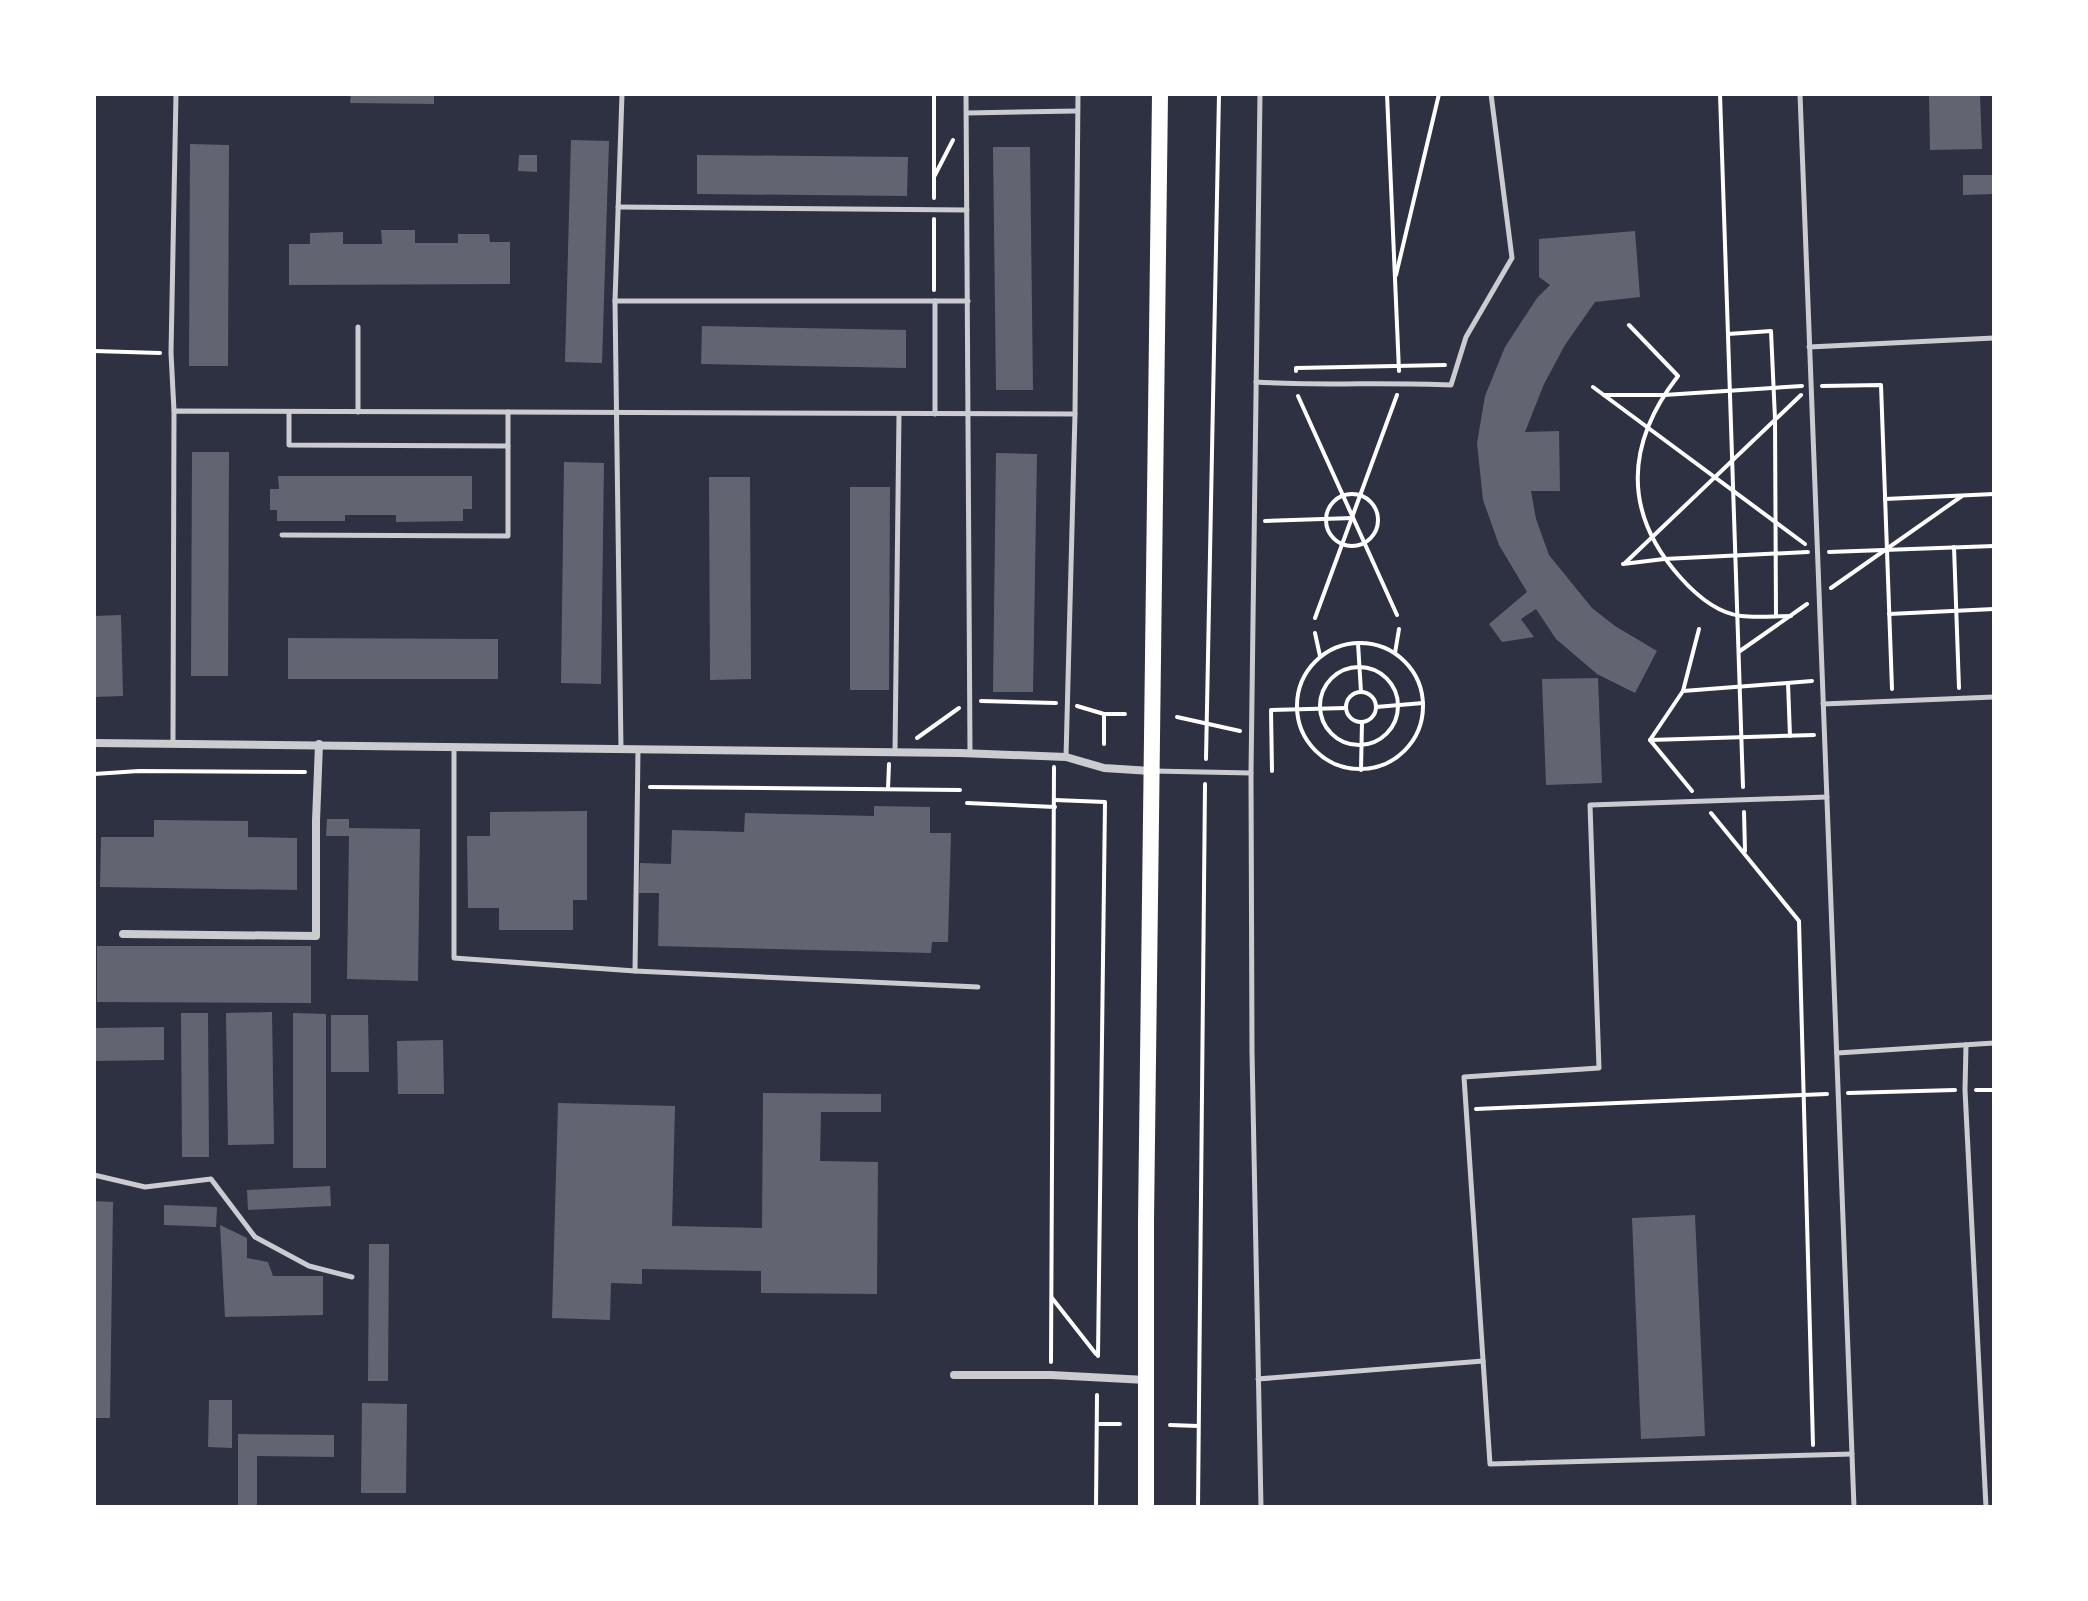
<svg xmlns="http://www.w3.org/2000/svg" width="2088" height="1601" font-family="Barlow,sans-serif">
<rect width="100%" height="100%" fill="#2d3142"/>
<g fill="#626471">
<path d="M351 94H434V104L350 103Z"/>
<path d="M1929 94H1980L1982 149 1930 150Z"/>
<path d="M571 140 609 141 602 363 565 362Z"/>
<path d="M190 144 229 145 228 366H189Z"/>
<path d="M993 147H1030L1033 390H996Z"/>
<path d="M519 155H537V172L518 171Z"/>
<path d="M697 155 908 157 907 196 697 194Z"/>
<path d="M1963 175H1994V194L1963 195Z"/>
<path d="M381 230H415V243H458V234H489L490 242H510V284L289 285V244H310V233L343 232V244H382Z"/>
<path d="M1635 231 1640 297 1595 302 1565 345 1544 384 1525 432 1559 431 1560 491H1531L1536 519 1549 555 1592 608 1615 626 1657 651 1635 693 1597 674 1556 639 1536 609 1521 619 1534 637 1502 642 1489 624 1527 592 1499 545 1483 500 1477 443 1485 396 1505 347 1537 298 1550 285 1539 277V239Z"/>
<path d="M702 326 906 330V368L701 364Z"/>
<path d="M192 452H229L228 676H191Z"/>
<path d="M996 453 1037 454 1033 692H993Z"/>
<path d="M564 462 604 463 601 684 561 683Z"/>
<path d="M278 476H472V509H463V521L396 522V515H345V521H277V510H270V489H279Z"/>
<path d="M709 477H750L751 679 710 680Z"/>
<path d="M850 487H890L889 690H850Z"/>
<path d="M121 615 123 696 94 697V616Z"/>
<path d="M288 638 498 639V679H288Z"/>
<path d="M1598 678 1602 783 1546 785 1542 679Z"/>
<path d="M874 806 930 807V833H951L948 942H932L931 953 658 946 659 893H639L640 863 671 864 672 830 744 832 745 813 874 816Z"/>
<path d="M587 811V900H573V930H499V908H468L467 836H490V812Z"/>
<path d="M327 819H349V828L420 829 418 981 347 979 349 836H326Z"/>
<path d="M154 820 248 821V837L297 838V890L100 887 101 837H154Z"/>
<path d="M97 946H311V1003L97 1002Z"/>
<path d="M272 1012 274 1144 228 1145 226 1013Z"/>
<path d="M181 1013H208L209 1157H182Z"/>
<path d="M293 1013 326 1014V1168H293Z"/>
<path d="M331 1015H368L369 1072H331Z"/>
<path d="M164 1027V1060L94 1061V1028Z"/>
<path d="M443 1040 444 1094H398L397 1041Z"/>
<path d="M763 1093 881 1094V1112H821L820 1161 878 1162 877 1294 761 1293V1271L642 1269V1284L611 1283 610 1320 552 1318 558 1103 675 1106 672 1226 762 1228Z"/>
<path d="M330 1186 331 1206 248 1210 247 1190Z"/>
<path d="M94 1201 113 1202 110 1418H94Z"/>
<path d="M164 1205 217 1207 216 1227 164 1225Z"/>
<path d="M1695 1215 1705 1436 1641 1439 1632 1218Z"/>
<path d="M220 1225 247 1238V1258L268 1262 273 1276H323V1315L225 1317Z"/>
<path d="M369 1244H389L388 1381H368Z"/>
<path d="M209 1400H232V1448L208 1447Z"/>
<path d="M362 1403 407 1404 406 1493H361Z"/>
<path d="M238 1434 334 1435V1457L257 1456V1507H238Z"/>
</g>
<g fill="none" stroke-linecap="round" stroke-linejoin="round">
<g stroke="#fff" stroke-width="4">
<path d="M934 94V198"/>
<path d="M1387 94 1399 371"/>
<path d="M1720 94 1743 787"/>
<path d="M935 175 953 140"/>
<path d="M934 219V290"/>
<path d="M1396 275 1439 94"/>
<path d="M1629 325 1678 376C1626 443 1622 512 1680 577 1696 595 1716 613 1741 616 1757 618 1775 616 1791 616"/>
<path d="M1728 334 1771 331 1775 419 1776 616"/>
<path d="M94 351 160 353"/>
<path d="M1296 371V368L1445 365"/>
<path d="M1822 386 1881 385 1892 689"/>
<path d="M1593 387 1805 544"/>
<path d="M1604 395H1664L1802 386"/>
<path d="M1298 396 1397 615"/>
<circle cx="1352" cy="520" r="26"/>
<path d="M1885 499 1994 494"/>
<path d="M1265 521 1353 518"/>
<path d="M1954 547 1959 688"/>
<path d="M1829 552 1994 546"/>
<path d="M1625 563 1801 395"/>
<path d="M1623 564 1664 559 1808 552"/>
<path d="M1831 588 1962 496"/>
<path d="M1889 614 1994 609"/>
<path d="M1315 618 1397 395"/>
<path d="M1315 633 1320 656"/>
<circle cx="1360" cy="706" r="63"/>
<path d="M1358 643 1361 692"/>
<path d="M1740 651 1807 604"/>
<path d="M1395 653 1399 629"/>
<circle cx="1359" cy="706" r="39"/>
<path d="M1788 683 1790 736"/>
<path d="M1683 691 1812 681"/>
<circle cx="1361" cy="707" r="15"/>
<path d="M981 701 1056 703"/>
<path d="M1077 706 1104 714H1125"/>
<path d="M1376 707 1423 703"/>
<path d="M1104 714V744"/>
<path d="M1177 717 1240 731"/>
<path d="M917 738 959 708"/>
<path d="M1650 740 1683 691 1699 629"/>
<path d="M1206 759 1219 94"/>
<path d="M1361 770 1362 722"/>
<path d="M1272 771 1271 710 1346 708"/>
<path d="M94 774 139 771 305 772"/>
<path d="M650 787 960 790"/>
<path d="M888 789 889 764"/>
<path d="M1692 791 1650 740 1814 735"/>
<path d="M1055 800 1105 802 1098 1356"/>
<path d="M967 803 1055 807"/>
<path d="M1744 812 1745 851"/>
<path d="M1711 813 1799 921 1813 1445"/>
<path d="M1976 1090H1994"/>
<path d="M1848 1093 1955 1090"/>
<path d="M1476 1109 1827 1094"/>
<path d="M1052 1298 1096 1354"/>
<path d="M1051 1362 1054 767"/>
<path d="M1097 1424H1120"/>
<path d="M1170 1425 1198 1426"/>
<path d="M1096 1507 1097 1395"/>
<path d="M1198 1507 1205 784"/>
</g>
<g stroke="#caccd0" stroke-width="5">
<path d="M966 94 970 753"/>
<path d="M1260 94 1251 773 1252 1052 1261 1507"/>
<path d="M1800 94 1854 1507"/>
<path d="M967 113 1077 111"/>
<path d="M618 207 967 210"/>
<path d="M615 301H968"/>
<path d="M935 301V414"/>
<path d="M1809 347 1994 338"/>
<path d="M1256 382C1320 386 1386 382 1451 385L1466 337 1512 258 1491 94"/>
<path d="M174 411 171 353 176 94"/>
<path d="M289 412V445L508 446"/>
<path d="M358 412V327"/>
<path d="M282 535 508 536V412"/>
<path d="M1823 704 1994 697"/>
<path d="M173 743 174 411 1075 414"/>
<path d="M454 748V958L635 971 638 750"/>
<path d="M621 749 615 301 622 94"/>
<path d="M895 752 899 414"/>
<path d="M1066 757 1075 414 1078 94"/>
<path d="M1153 771 1251 773"/>
<path d="M1827 797 1590 805 1599 1068 1464 1077 1490 1464 1852 1454"/>
<path d="M635 971 978 987"/>
<path d="M1966 1045 1965 1090 1986 1507"/>
<path d="M1837 1053 1994 1043"/>
<path d="M94 1175 145 1187 211 1179 255 1237 309 1266 352 1277"/>
<path d="M1258 1379 1483 1361"/>
</g>
<g stroke="#caccd0" stroke-width="8">
<path d="M94 743 960 753 1066 757 1104 768 1151 771"/>
<path d="M123 934 316 936V821L319 744"/>
<path d="M954 1375H1051L1146 1380"/>
</g>
<path stroke="#fff" stroke-width="16" d="M1146 1507V1221L1160 94"/>
</g>
<rect width="2088" height="1601" fill="none" stroke="#ffffff" stroke-width="192"/>
</svg>
